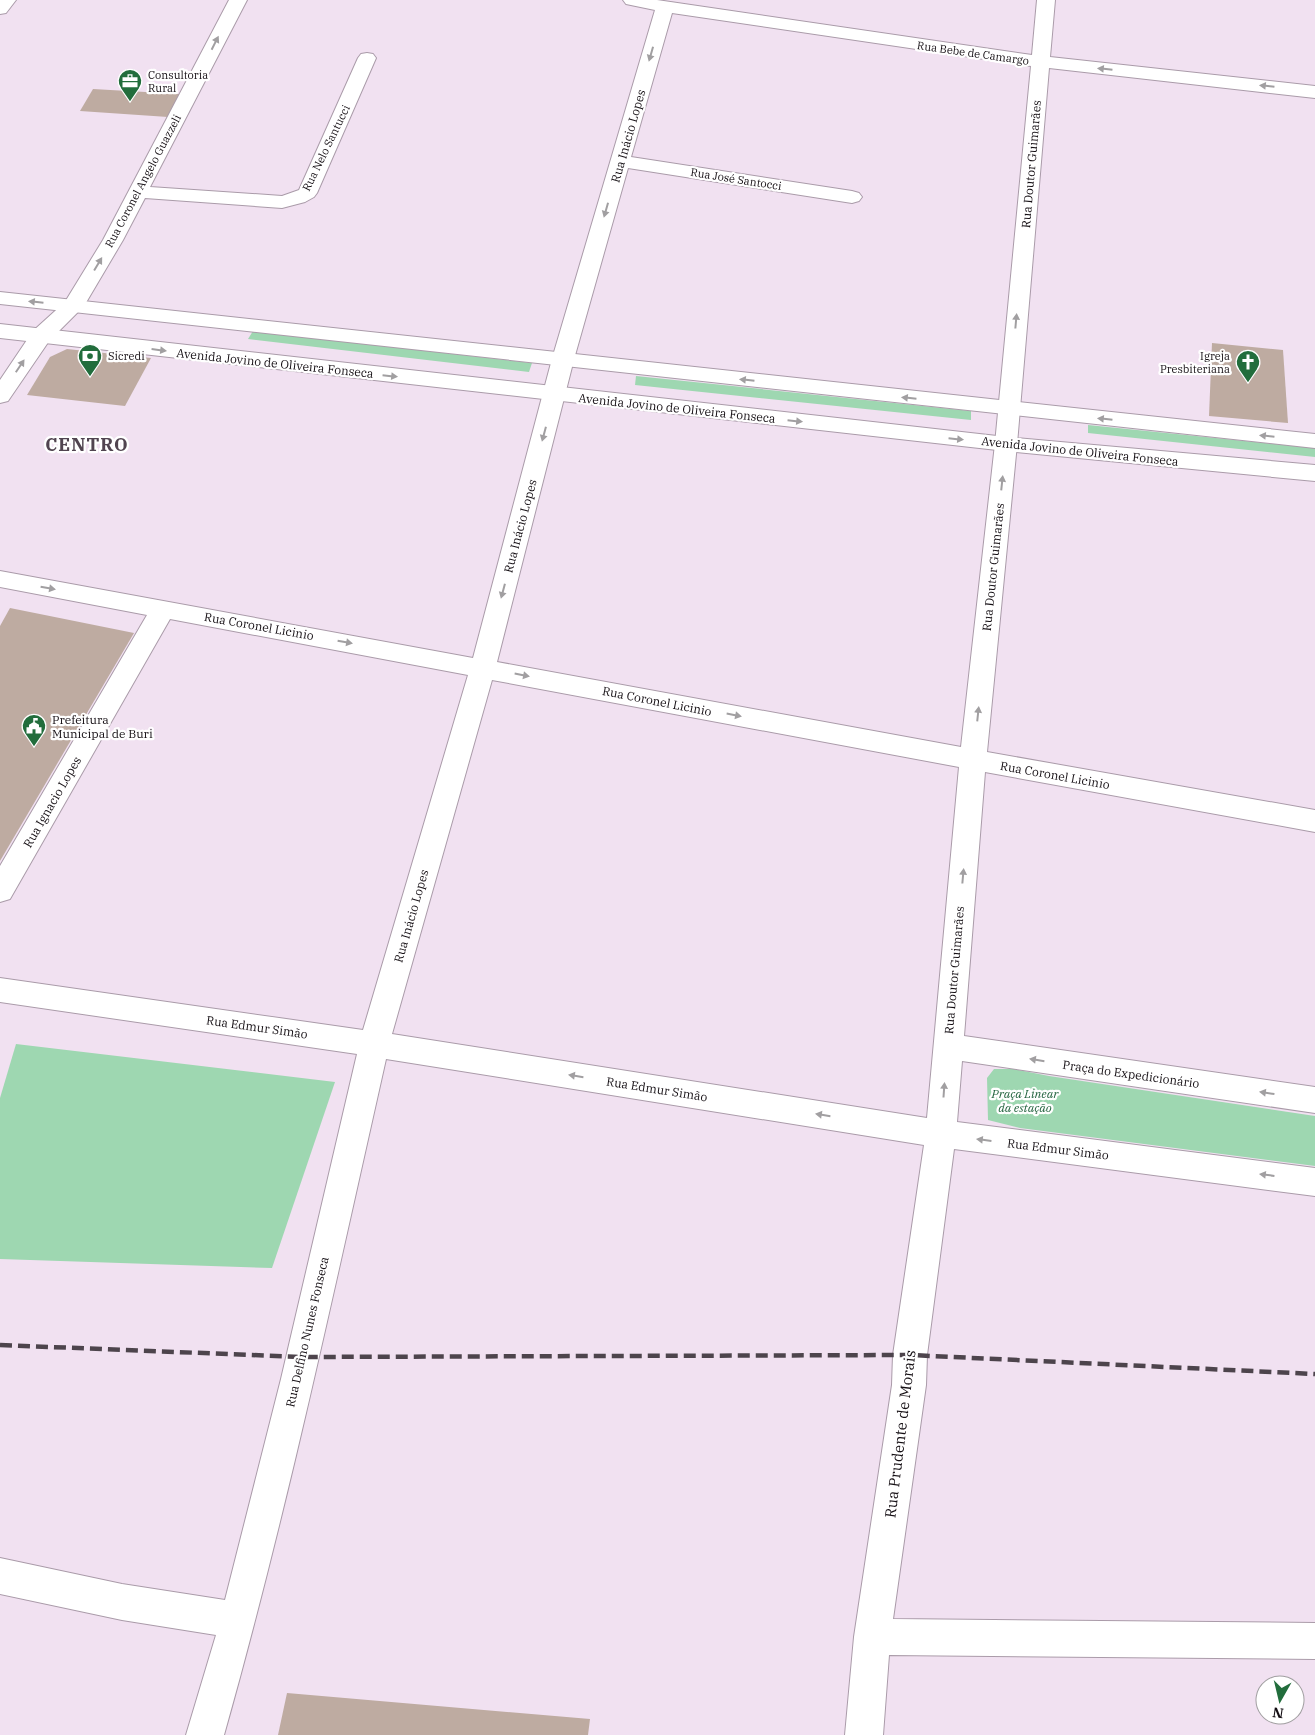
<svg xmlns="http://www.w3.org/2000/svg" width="1315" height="1735" font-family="'IBM Plex Serif',serif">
<rect width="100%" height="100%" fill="#f1e1f1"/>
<g fill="#9ed7b1">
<path d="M253 331 532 363 529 372 248 339Z"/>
<path d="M636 376 971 411V420L635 385Z"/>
<path d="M1088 425 1315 448V457L1088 433Z"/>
<path d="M16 1044 335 1082 272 1268 0 1259V1098Z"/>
<path d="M994 1069H1014L1049 1076 1315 1116V1166L1020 1128 988 1120 987 1078Z"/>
</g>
<g fill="#beaba1">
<path d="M93 89 180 94 168 117 80 111Z"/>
<path d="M1212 343 1283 350 1288 423 1209 416Z"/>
<path d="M67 349 151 358 125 406 27 395 50 357Z"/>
<path d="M10 608 134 633 0 861V626Z"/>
<path d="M287 1693 590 1719 588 1735H278Z"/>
</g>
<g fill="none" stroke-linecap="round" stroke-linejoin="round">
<g stroke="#aa9ba9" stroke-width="2">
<g id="minor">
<path d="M0 0H16L6 13 0 14Z"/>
<path d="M229 0H247L150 187 282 196 299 190 358 58 361 54 367 53 373 54 376 58 317 193 314 197 305 202 282 208 145 198 123 240 84 306 49 341 8 401 0 403V380L33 331 65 302 103 240Z"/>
<path d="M623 0H657L1032 55 1037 0H1055L1050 57 1315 86V98L1049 68 1017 444 987 752 1315 810V832L985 772 964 1036 1315 1087V1113L962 1061 957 1122 1315 1168V1196L954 1149 927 1355 926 1385 893 1619 1315 1623V1659L889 1655 883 1735H845L854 1637 892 1385 893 1355 924 1145 386 1059C335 1285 287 1512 224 1735H186L216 1635 122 1620 0 1594V1558L122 1584 225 1600 281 1379 357 1054 0 1002V978L363 1030 468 675 170 619 10 899 0 902V866L147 615 0 587V571L473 658 552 359 655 10 626 4ZM672 13 1031 66 995 444 961 747 497 662 574 359 628 168 852 203 859 201 862 197 859 193 852 191 631 157ZM492 680 959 767 927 1118 392 1034Z"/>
</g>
</g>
<g stroke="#aa9ba9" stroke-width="2">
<g id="major">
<path d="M0 292 1315 434V448L0 304Z"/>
<path d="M0 324 1006 437 1315 465V481L1006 451 0 338Z"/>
</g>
</g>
<use href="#minor" fill="#fff" fill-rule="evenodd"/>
<use href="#major" fill="#fff" fill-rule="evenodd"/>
<path stroke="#4d444c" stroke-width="4.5" stroke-dasharray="12 6" stroke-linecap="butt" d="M0 1345 302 1357 910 1355 1315 1374"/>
</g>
<defs><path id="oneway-solid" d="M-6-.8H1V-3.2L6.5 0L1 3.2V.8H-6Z" transform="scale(1.25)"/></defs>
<g fill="#a19fa1">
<use href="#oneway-solid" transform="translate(215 43) rotate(-63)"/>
<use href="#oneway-solid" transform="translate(651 54) rotate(106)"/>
<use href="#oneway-solid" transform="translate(1105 69) rotate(-174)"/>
<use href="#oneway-solid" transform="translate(1267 86) rotate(-174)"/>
<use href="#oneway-solid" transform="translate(606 210) rotate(106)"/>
<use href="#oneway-solid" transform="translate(98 264) rotate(-59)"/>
<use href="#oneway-solid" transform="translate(36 302) rotate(-174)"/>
<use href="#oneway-solid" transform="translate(1016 321) rotate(-85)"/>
<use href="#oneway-solid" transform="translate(159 350) rotate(7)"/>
<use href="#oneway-solid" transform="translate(20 366) rotate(-56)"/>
<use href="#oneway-solid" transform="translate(390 376) rotate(6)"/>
<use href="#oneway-solid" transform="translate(747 380) rotate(-174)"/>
<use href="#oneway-solid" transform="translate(909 398) rotate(-174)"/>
<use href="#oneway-solid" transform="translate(1105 419) rotate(-174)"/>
<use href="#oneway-solid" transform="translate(795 421) rotate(6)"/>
<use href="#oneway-solid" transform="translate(544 434) rotate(105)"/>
<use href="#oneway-solid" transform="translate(1267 436) rotate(-174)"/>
<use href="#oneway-solid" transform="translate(956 439) rotate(6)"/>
<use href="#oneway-solid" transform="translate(1002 483) rotate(-84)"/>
<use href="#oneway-solid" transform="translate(48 588) rotate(10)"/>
<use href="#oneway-solid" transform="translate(503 591) rotate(105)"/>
<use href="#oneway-solid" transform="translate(345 642) rotate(10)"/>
<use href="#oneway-solid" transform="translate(522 675) rotate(11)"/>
<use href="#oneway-solid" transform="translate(978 714) rotate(-84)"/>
<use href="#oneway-solid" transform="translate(734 715) rotate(11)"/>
<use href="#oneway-solid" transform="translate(963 876) rotate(-85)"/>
<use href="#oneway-solid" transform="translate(1037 1060) rotate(-171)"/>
<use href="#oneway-solid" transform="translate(576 1076) rotate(-171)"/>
<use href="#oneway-solid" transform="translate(944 1090) rotate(-86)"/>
<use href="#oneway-solid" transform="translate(1267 1093) rotate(-172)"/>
<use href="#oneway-solid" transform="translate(823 1115) rotate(-171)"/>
<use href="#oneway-solid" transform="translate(984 1140) rotate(-173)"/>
<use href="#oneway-solid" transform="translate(1267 1175) rotate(-173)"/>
</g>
<defs>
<g id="office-pin" transform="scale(1.25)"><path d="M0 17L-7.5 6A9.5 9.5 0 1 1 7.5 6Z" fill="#226d3c" stroke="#fff"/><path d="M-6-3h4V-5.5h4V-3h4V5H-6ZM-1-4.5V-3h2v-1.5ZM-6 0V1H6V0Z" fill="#fff"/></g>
<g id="bank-pin" transform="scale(1.25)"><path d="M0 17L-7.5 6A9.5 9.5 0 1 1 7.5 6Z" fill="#226d3c" stroke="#fff"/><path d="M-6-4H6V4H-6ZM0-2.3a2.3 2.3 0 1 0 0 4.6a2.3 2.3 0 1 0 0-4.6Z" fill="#fff"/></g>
<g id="church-pin" transform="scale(1.25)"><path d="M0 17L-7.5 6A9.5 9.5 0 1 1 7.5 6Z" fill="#226d3c" stroke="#fff"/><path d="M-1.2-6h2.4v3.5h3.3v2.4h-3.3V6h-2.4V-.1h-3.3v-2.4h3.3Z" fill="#fff"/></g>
<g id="civic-pin" transform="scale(1.25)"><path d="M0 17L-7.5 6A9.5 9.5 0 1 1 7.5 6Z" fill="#226d3c" stroke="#fff"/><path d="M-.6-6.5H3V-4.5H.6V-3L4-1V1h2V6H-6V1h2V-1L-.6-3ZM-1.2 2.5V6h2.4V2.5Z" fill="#fff"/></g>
</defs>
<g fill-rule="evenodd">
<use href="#office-pin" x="130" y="81"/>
<use href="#bank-pin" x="90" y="356"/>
<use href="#church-pin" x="1248" y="362"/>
<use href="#civic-pin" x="34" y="726"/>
</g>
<g text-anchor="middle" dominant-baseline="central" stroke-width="4.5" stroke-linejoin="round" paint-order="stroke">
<g font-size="11" fill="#150f14" stroke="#fff">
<text transform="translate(973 53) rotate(8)">Rua Bebe de Camargo</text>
<text transform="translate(326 148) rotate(-64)">Rua Nelo Santucci</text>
<text transform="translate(736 179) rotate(9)">Rua José Santocci</text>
<text transform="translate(143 181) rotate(-62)">Rua Coronel Angelo Guazzeli</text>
</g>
<g font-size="11" fill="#150f14" stroke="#fff" text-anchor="start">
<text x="148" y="75">Consultoria<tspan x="148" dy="13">Rural</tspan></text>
<text x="108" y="356">Sicredi</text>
<text x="1230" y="356" text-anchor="end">Igreja<tspan x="1230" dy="13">Presbiteriana</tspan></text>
</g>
<g font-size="12" fill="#150f14" stroke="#fff">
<text transform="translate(628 136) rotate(-74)">Rua Inácio Lopes</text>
<text transform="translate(1031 164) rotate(-85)">Rua Doutor Guimarães</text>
<text transform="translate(275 363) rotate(6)">Avenida Jovino de Oliveira Fonseca</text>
<text transform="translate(677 408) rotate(6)">Avenida Jovino de Oliveira Fonseca</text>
<text transform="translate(1080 451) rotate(6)">Avenida Jovino de Oliveira Fonseca</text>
<text transform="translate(520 526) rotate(-75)">Rua Inácio Lopes</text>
<text transform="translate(993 567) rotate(-84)">Rua Doutor Guimarães</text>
<text transform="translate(259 626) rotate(10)">Rua Coronel Licinio</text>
<text transform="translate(657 701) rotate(11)">Rua Coronel Licinio</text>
<text transform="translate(1055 775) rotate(10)">Rua Coronel Licinio</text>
<text transform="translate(52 802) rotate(-60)">Rua Ignacio Lopes</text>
<text transform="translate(411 916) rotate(-74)">Rua Inácio Lopes</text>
<text transform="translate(954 970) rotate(-85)">Rua Doutor Guimarães</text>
<text transform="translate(257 1027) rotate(8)">Rua Edmur Simão</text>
<text transform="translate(1131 1074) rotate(8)">Praça do Expedicionário</text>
<text transform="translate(657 1089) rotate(9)">Rua Edmur Simão</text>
<text transform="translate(1058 1149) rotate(7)">Rua Edmur Simão</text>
<text transform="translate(307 1332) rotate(-77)">Rua Delfino Nunes Fonseca</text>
</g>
<g font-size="12" fill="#150f14" stroke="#fff" text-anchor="start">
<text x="52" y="719">Prefeitura<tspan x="52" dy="14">Municipal de Buri</tspan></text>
</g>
<g font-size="12" font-style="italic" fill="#22633e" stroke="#fff">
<text x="1025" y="1093">Praça Linear<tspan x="1025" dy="14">da estação</tspan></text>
</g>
<g font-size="15" fill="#150f14" stroke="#fff">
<text transform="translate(900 1434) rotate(-83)">Rua Prudente de Morais</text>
</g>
<g font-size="18" font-weight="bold" letter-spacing="1" fill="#514450" stroke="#fff">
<text x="87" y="444">CENTRO</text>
</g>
</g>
<g transform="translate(1280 1700) rotate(188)"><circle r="24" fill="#ffffff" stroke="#a19fa1"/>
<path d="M0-4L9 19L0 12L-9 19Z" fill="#226d3c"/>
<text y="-8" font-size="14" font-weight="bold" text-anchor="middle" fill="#150f14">N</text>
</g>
</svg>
